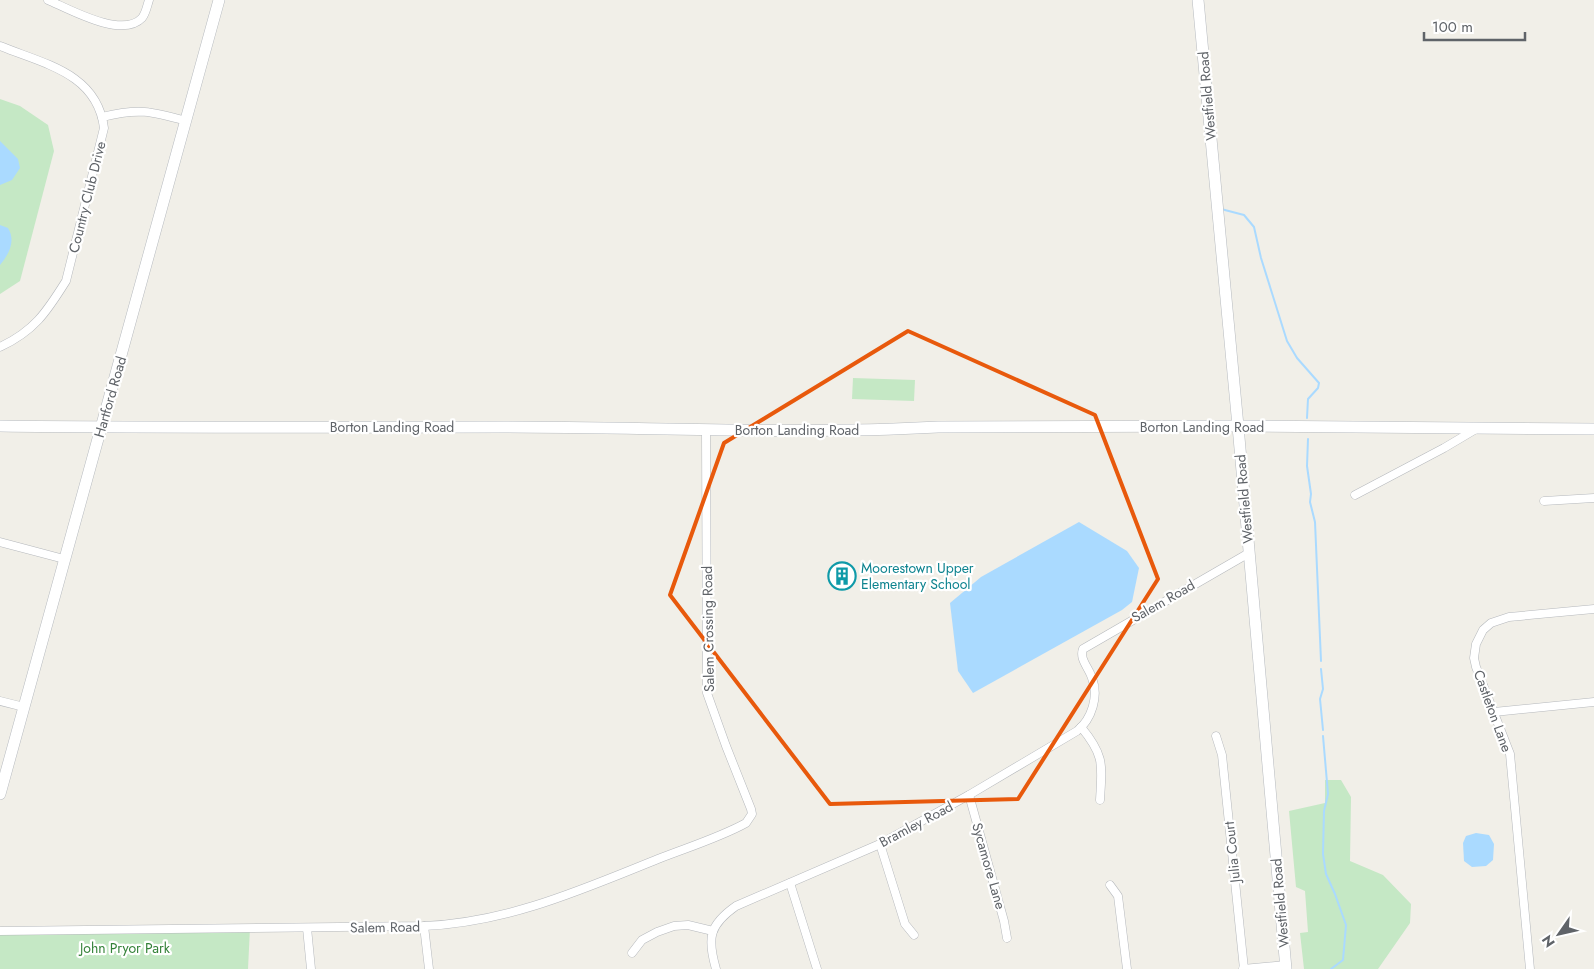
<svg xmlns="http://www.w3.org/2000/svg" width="1594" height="969" font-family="Jost,sans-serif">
<rect width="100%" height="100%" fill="#f1efe8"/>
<g fill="#c5e8c5">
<path d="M0 99 20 106 48 125 54 151 20 281 0 294Z"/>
<path d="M853 378 915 380 914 401 852 399Z"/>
<path d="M1325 780H1341L1351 797 1350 861 1383 875 1411 904 1410 923 1378 969H1304L1300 933 1308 932 1305 891 1296 887 1289 811 1325 803Z"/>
<path d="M250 928 248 969H0V929Z"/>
</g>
<g fill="#aadaff">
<path d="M0 141 18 159 20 168 12 180 0 185Z"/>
<path d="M0 225 8 228C16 241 9 254 0 265Z"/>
<path d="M1079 522 1127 551 1139 568 1132 602 1122 610 973 693 958 671 950 603 981 577Z"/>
<path d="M1476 833 1489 835 1494 844 1493 860 1486 866 1472 867 1464 861 1463 843 1466 836Z"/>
</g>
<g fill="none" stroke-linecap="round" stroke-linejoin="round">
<g stroke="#aadaff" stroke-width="2">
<path d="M1221 209 1244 215 1254 227 1261 258 1287 341 1297 358 1319 383 1318 388 1308 399 1307 418"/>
<path d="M1308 439 1307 466 1311 494 1310 502 1315 522 1321 661"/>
<path d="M1321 669 1323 689 1320 699 1323 730"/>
<path d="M1323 736 1328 794 1324 811 1323 854 1326 874 1335 894 1346 925 1343 960 1331 969"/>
</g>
<g stroke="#b5b8bc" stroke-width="9">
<g id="street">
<path d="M48 0C69 9 122 39 142 18 146 13 147 6 149 0"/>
<path d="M0 46C44 64 97 73 104 128L66 281C46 313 34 331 0 347"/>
<path d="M102 117C138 108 151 111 186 121"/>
<path d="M1355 495 1444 448 1476 429"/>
<path d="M1544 501 1594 498"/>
<path d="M0 542 64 559"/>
<path d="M0 701 24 707"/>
<path d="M1494 712 1594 702"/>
<path d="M1081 727C1105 756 1102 765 1100 800"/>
<path d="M1216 736 1222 755 1244 969"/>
<path d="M969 795 1004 921 1007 938"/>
<path d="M880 844 905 924 914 935"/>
<path d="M790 883 817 969"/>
<path d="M1110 885 1118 896 1127 969"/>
<path d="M424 926 429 969"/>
<path d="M307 928 311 969"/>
<path d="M0 931 424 926C509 922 581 890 658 859 686 848 721 837 746 823L752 814 751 809 726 746 707 693 706 431"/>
<path d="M632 953 642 940 657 932 674 926 688 925 713 931"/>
<path d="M716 969C707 938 709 925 736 906L880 844 969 795 1077 731C1092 719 1099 696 1092 678 1089 668 1079 659 1083 649L1249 553"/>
<path d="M1243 969 1286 965"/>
<path d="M1530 969 1510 754 1476 667 1474 658 1476 644 1483 630 1491 623 1509 617 1594 609"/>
</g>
</g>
<g stroke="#b6babf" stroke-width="12">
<g id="secondary">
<path d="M1198 0 1238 426 1286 969"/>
<path d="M0 426C168 428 336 427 505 427 649 427 794 435 938 427L1238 426 1594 429"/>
<path d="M0 794 219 0"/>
</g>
</g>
<use href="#street" stroke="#fff" stroke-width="8"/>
<use href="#secondary" stroke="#fff" stroke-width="11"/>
</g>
<path fill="none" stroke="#e8590c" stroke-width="4" stroke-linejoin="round" d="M908 331 1095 415 1158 579 1018 799 830 804 670 595 724 443Z"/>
<defs>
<g id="building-ring" transform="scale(1.4375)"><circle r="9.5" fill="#fff" stroke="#0f9aa8" stroke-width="1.5"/><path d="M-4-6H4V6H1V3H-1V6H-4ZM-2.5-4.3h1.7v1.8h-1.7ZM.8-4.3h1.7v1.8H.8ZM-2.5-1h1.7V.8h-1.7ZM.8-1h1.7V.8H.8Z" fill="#0f9aa8"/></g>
</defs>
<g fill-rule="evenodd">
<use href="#building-ring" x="842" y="576"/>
</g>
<g text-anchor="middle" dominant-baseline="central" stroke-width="4.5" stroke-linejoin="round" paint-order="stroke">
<g font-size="14" fill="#5f6368" stroke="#fff">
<text transform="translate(1207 96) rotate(-95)">Westfield Road</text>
<text transform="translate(87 197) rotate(-76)">Country Club Drive</text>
<text transform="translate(110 397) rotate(-74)">Hartford Road</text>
<text x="392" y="427">Borton Landing Road</text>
<text x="1202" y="427">Borton Landing Road</text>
<text x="797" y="430">Borton Landing Road</text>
<text transform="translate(1244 499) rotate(-95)">Westfield Road</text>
<text transform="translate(1163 601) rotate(-30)">Salem Road</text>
<text transform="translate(708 629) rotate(-91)">Salem Crossing Road</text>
<text transform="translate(1493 711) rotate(70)">Castleton Lane</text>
<text transform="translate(916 824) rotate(-28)">Bramley Road</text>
<text transform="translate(1232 852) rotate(-96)">Julia Court</text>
<text transform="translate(989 866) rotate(74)">Sycamore Lane</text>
<text transform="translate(1280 903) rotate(-95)">Westfield Road</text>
<text transform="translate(385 927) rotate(-1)">Salem Road</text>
</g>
<g font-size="14" fill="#0d838f" stroke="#fff" text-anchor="start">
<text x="861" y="568">Moorestown Upper<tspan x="861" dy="16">Elementary School</tspan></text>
</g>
<g font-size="14" fill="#348238" stroke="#fff">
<text x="125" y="948">John Pryor Park</text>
</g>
</g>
<g transform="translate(1559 934) rotate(236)" stroke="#ffffff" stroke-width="4" paint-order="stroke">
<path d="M0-4L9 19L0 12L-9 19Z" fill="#5f6368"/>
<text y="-8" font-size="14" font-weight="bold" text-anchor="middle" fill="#5f6368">N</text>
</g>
<path d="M1424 32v8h101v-8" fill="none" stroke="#5f6368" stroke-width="2.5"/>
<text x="1432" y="32" font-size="15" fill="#5f6368" stroke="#ffffff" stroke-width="4" paint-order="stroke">100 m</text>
</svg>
